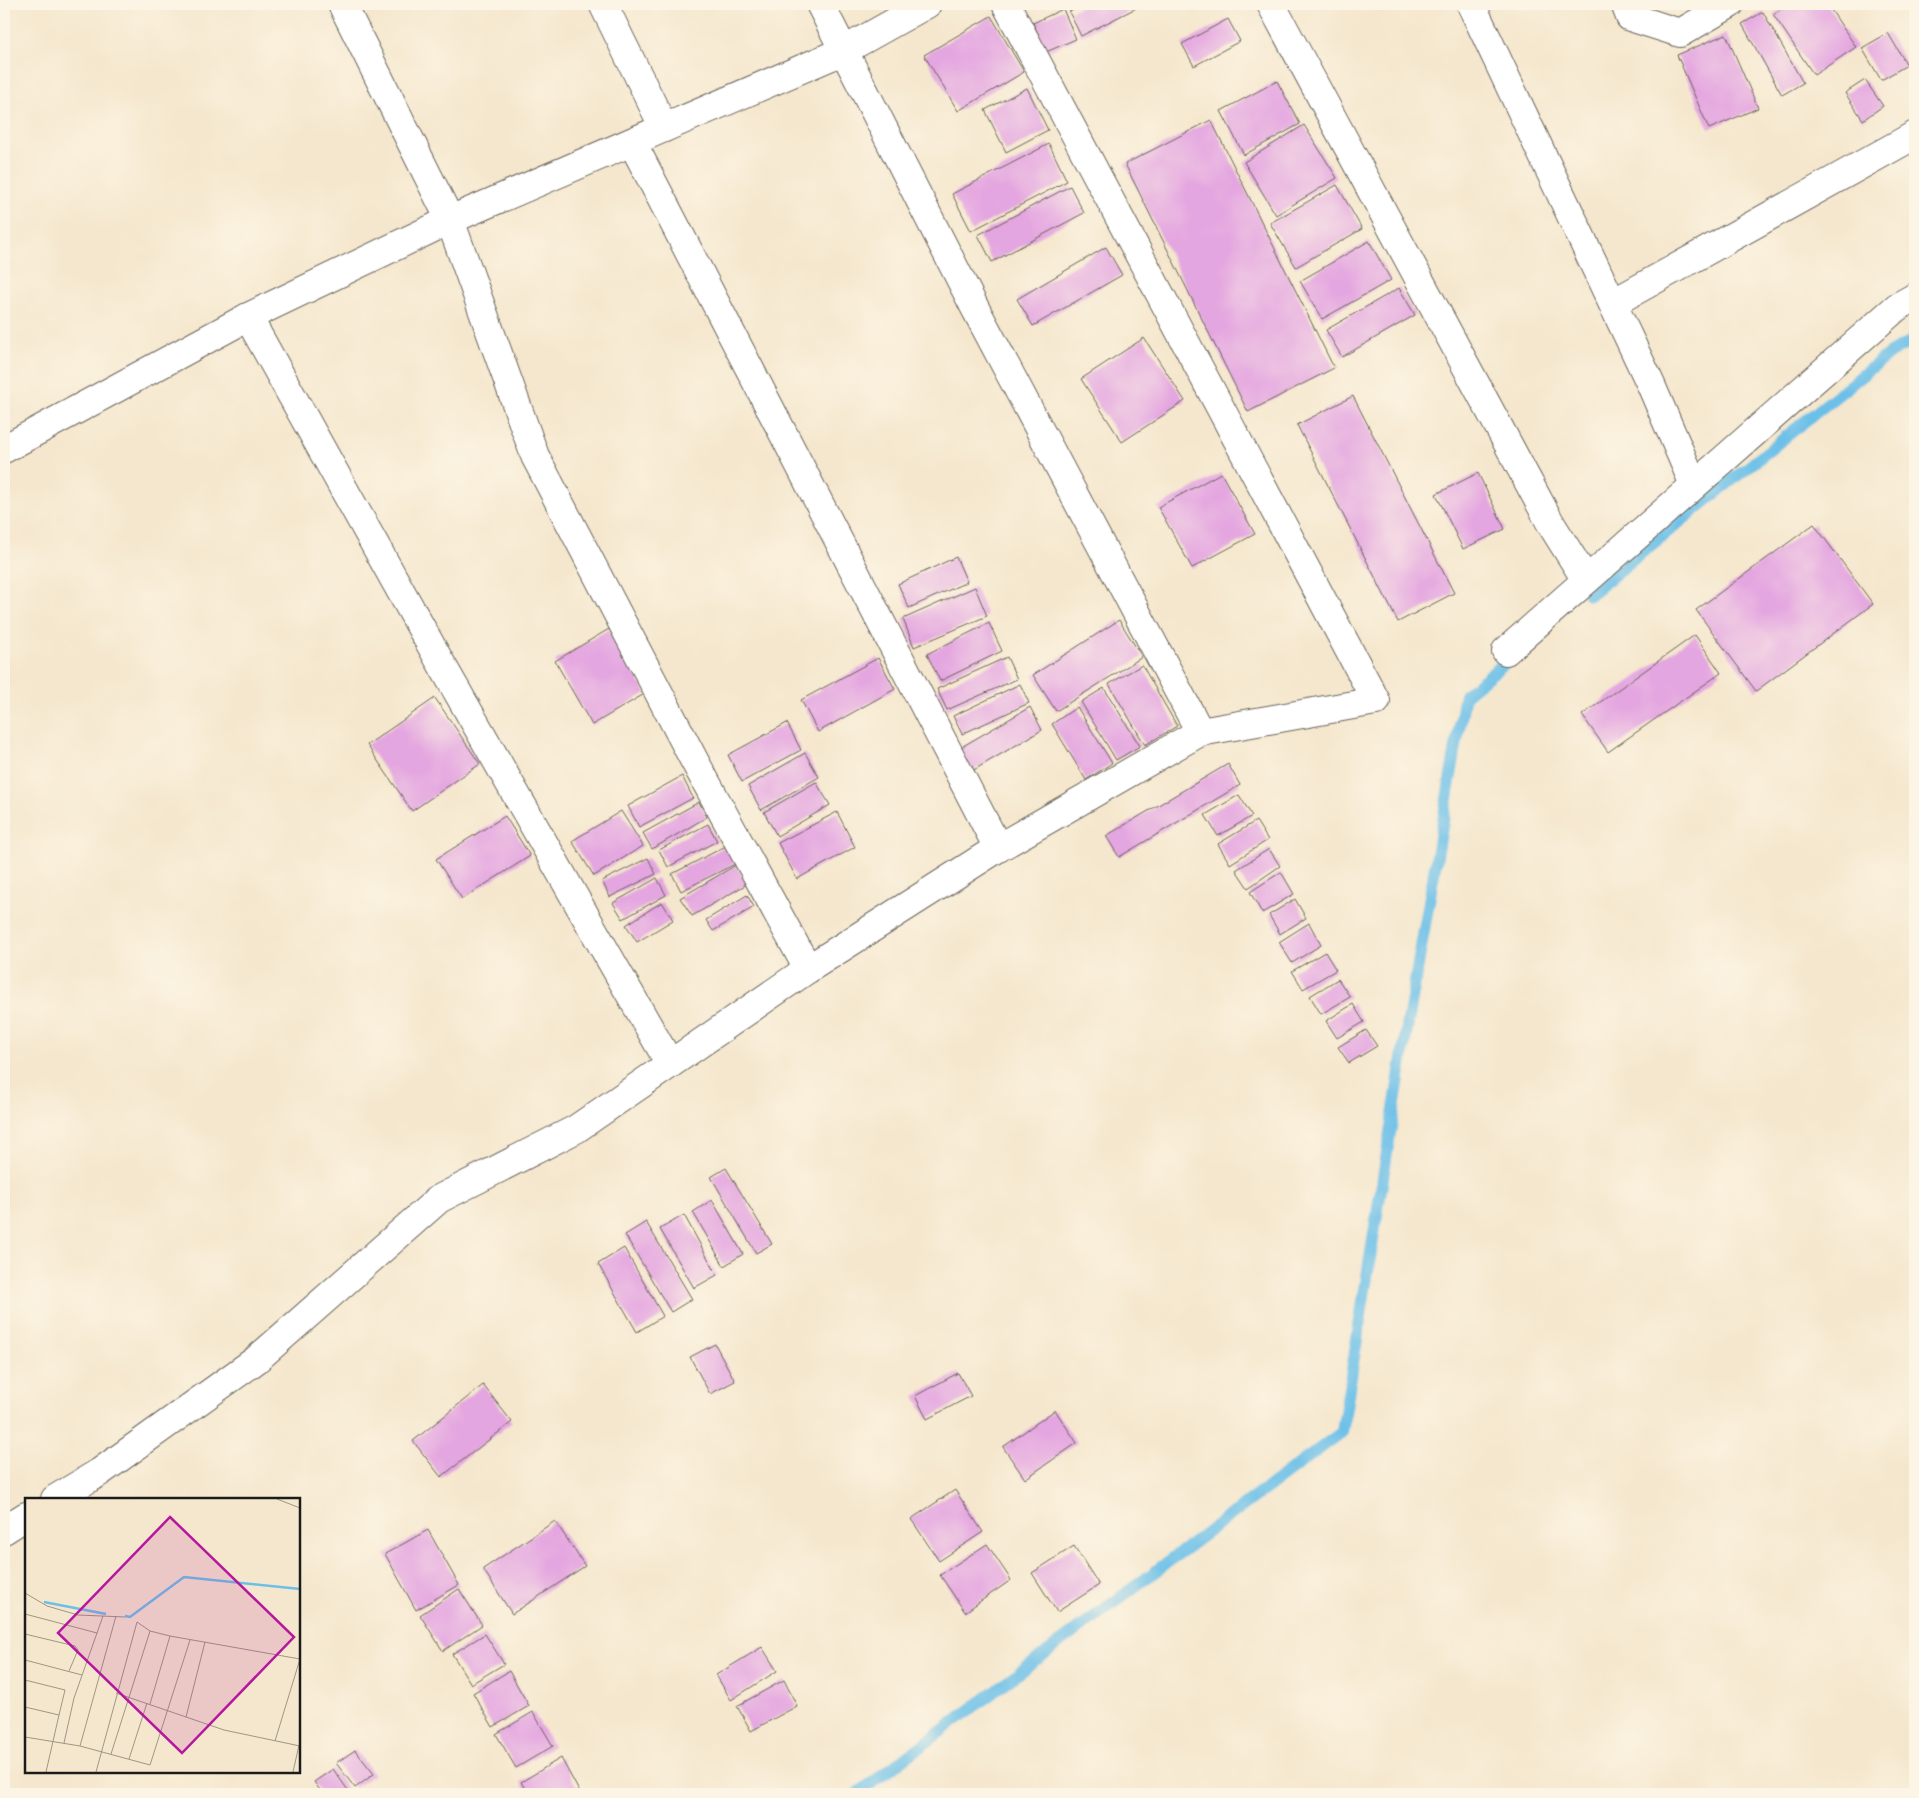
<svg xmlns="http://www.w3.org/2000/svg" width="1919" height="1798" font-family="Caveat,sans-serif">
<rect width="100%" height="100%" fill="#fcf5e5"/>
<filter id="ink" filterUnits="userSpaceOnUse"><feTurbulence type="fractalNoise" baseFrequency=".02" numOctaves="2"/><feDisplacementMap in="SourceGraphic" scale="10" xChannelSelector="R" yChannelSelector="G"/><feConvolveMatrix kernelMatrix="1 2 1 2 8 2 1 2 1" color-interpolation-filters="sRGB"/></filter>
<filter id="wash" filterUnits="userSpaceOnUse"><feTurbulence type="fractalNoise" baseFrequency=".0096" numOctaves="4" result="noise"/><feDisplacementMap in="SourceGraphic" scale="20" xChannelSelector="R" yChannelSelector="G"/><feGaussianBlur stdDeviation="1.12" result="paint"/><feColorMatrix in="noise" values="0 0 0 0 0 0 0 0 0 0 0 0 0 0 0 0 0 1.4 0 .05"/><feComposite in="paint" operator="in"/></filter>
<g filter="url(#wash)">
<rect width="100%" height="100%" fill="#f5e7cd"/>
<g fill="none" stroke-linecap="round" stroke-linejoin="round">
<g stroke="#6cc0e8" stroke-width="12">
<path d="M1589 595 1890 353 1915 339"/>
<path d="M857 1794 1342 1432 1408 1022 1465 695 1515 655"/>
</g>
</g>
<g id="blocks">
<g fill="#e4a6e0">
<path d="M1086 4H1144L1081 36 1069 12Z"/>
<path d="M1790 4H1827L1856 47 1814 75 1773 14Z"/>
<path d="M1063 9 1076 39 1046 52 1033 23Z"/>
<path d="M1763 12 1803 83 1782 95 1742 24Z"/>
<path d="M991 16 1024 72 958 111 924 55Z"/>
<path d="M1228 19 1240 41 1194 66 1182 44Z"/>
<path d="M1888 33 1907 65 1881 80 1862 48Z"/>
<path d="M1726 34 1758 108 1709 129 1677 55Z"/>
<path d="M1865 80 1883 106 1863 120 1845 93Z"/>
<path d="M1277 81 1300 124 1244 155 1221 111Z"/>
<path d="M1027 88 1048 130 1006 152 985 110Z"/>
<path d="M1211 120 1334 368 1248 412 1125 164Z"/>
<path d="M1304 125 1337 178 1276 215 1244 162Z"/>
<path d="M1049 144 1067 181 971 231 952 194Z"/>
<path d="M1337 185 1362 229 1296 267 1270 223Z"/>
<path d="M1070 186 1084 213 992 262 978 235Z"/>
<path d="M1369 241 1391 280 1322 319 1300 281Z"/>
<path d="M1106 247 1122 275 1033 326 1017 299Z"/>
<path d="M1399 288 1415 315 1342 357 1326 330Z"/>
<path d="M1144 338 1185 401 1122 442 1081 379Z"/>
<path d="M1353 396 1454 593 1398 622 1297 425Z"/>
<path d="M1221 473 1255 534 1192 568 1158 507Z"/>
<path d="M1478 473 1505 529 1463 549 1436 494Z"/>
<path d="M1814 524 1873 604 1756 691 1696 610Z"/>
<path d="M956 557 967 582 909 608 898 584Z"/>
<path d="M975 587 987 616 914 647 903 619Z"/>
<path d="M1119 620 1142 657 1056 711 1033 675Z"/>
<path d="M989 623 1002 651 940 681 927 654Z"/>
<path d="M609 629 646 693 592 725 555 661Z"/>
<path d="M1695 635 1721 673 1608 752 1582 715Z"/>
<path d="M1007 657 1017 679 947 710 937 689Z"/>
<path d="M878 658 895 689 818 732 801 700Z"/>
<path d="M1142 665 1177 726 1145 745 1109 684Z"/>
<path d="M1020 684 1029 703 962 734 953 716Z"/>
<path d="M1104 688 1140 746 1116 760 1081 702Z"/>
<path d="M435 698 480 764 412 811 367 745Z"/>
<path d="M1030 707 1042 730 972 771 958 749Z"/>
<path d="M1077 707 1112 763 1086 780 1052 724Z"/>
<path d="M787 723 801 750 742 782 728 755Z"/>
<path d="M805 753 819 777 761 810 748 786Z"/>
<path d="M1228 764 1240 785 1119 857 1106 836Z"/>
<path d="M682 776 693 798 639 827 628 806Z"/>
<path d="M816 782 830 805 777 836 764 812Z"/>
<path d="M1239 795 1252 816 1218 836 1205 815Z"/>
<path d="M699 802 707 817 652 849 643 833Z"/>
<path d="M621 811 643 846 594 876 572 841Z"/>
<path d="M837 812 855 847 797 879 778 843Z"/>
<path d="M505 816 530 856 462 899 436 859Z"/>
<path d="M1256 821 1268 840 1230 864 1218 844Z"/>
<path d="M708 824 717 841 668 867 659 850Z"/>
<path d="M726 846 735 864 681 891 672 874Z"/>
<path d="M1269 849 1280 866 1248 888 1236 870Z"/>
<path d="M648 858 656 874 610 897 602 881Z"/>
<path d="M736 865 747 884 692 916 680 898Z"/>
<path d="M1281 872 1294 894 1262 913 1250 892Z"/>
<path d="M657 878 666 895 623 919 613 903Z"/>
<path d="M747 895 754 907 713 931 706 920Z"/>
<path d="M1295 899 1306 918 1280 934 1269 915Z"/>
<path d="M662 902 673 920 637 942 626 925Z"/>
<path d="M1309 923 1321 945 1292 963 1279 942Z"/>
<path d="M1325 952 1336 970 1303 989 1292 971Z"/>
<path d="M1338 979 1350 997 1321 1014 1310 996Z"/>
<path d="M1353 1004 1364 1022 1337 1038 1326 1021Z"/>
<path d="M1366 1030 1377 1046 1349 1063 1338 1047Z"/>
<path d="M726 1168 772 1244 756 1253 711 1177Z"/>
<path d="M712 1200 743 1254 724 1266 693 1212Z"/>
<path d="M684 1215 717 1275 694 1288 660 1229Z"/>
<path d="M646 1222 692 1299 671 1312 625 1235Z"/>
<path d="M624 1248 663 1316 637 1332 598 1264Z"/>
<path d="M715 1344 735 1381 710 1394 690 1357Z"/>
<path d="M958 1373 971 1396 927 1419 915 1396Z"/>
<path d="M483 1385 512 1422 441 1477 413 1441Z"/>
<path d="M1055 1410 1077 1443 1025 1479 1003 1447Z"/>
<path d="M955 1490 983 1532 939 1561 911 1519Z"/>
<path d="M555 1521 585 1566 512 1614 483 1569Z"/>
<path d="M428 1530 459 1585 416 1610 385 1554Z"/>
<path d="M987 1544 1011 1580 965 1612 940 1575Z"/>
<path d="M1074 1546 1099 1585 1057 1612 1032 1573Z"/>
<path d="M459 1589 482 1625 443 1651 420 1615Z"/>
<path d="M485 1634 504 1664 471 1684 452 1654Z"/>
<path d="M762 1647 777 1671 731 1700 716 1675Z"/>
<path d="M509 1671 529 1706 493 1727 473 1693Z"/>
<path d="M784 1680 797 1706 751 1731 737 1706Z"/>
<path d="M533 1712 553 1746 516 1768 496 1734Z"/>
<path d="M355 1750 374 1774 355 1788 336 1763Z"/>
<path d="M561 1758 580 1793 578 1794H528L521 1782Z"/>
<path d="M333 1769 350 1793 348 1794H323L314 1782Z"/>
</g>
</g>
</g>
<g filter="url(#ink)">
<use href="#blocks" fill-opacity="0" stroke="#68635a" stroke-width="1"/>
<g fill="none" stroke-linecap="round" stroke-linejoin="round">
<g stroke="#68635a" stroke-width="30">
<g id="minor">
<path d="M342 4 450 220 535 456 694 760 808 969"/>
<path d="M603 4 664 128"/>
<path d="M820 4 975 308 1200 732"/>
<path d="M1271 4 1551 524 1586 580"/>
<path d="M1471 4 1651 385 1694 485"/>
<path d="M1625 4 1630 17 1680 33 1730 4"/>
<path d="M632 142 998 848"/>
<path d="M1613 303 1915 135"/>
<path d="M248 317 438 658 670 1064"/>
<path d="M4 449 248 317 450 220 843 51 927 4"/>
<path d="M1506 651 1897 307 1915 297"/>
<path d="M55 1499 100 1472 256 1360 439 1199 576 1129 808 969 998 848 1200 732 1376 701 1006 4"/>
<path d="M4 1530 26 1516"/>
</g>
</g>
<use href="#minor" stroke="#fff" stroke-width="28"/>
</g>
</g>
<g transform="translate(25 1498)">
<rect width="275" height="275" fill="#f5e7cd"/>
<path fill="none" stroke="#6cc0e8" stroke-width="2.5" d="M19 104 81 116M100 118 105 119 159 79 275 91"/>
<path fill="none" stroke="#9e9686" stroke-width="1" d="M252 1 275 10M0 95 22 108 53 117 100 119M0 116 72 135M0 136 50 148 53 152 44 173M0 162 57 177M0 182 40 192 34 217M91 195 199 232 275 248M125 206 145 138M0 209 34 217 21 274M161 219 180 144M0 239 55 248 125 267 165 142M250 243 275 161M39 245 49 200 78 118M55 248 91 118M86 256 125 133M104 261 122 205M71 274 112 124 125 133 145 138 275 161M268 274 274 247"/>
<path fill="#b5179e" fill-opacity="0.15" stroke="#b5179e" stroke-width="2.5" d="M145 19 269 139 157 255 33 135Z"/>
<rect width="275" height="275" fill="none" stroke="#1c1c1c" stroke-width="2.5"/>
</g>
<rect width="1919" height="1798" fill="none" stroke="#fcf5e5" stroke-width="20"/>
</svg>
